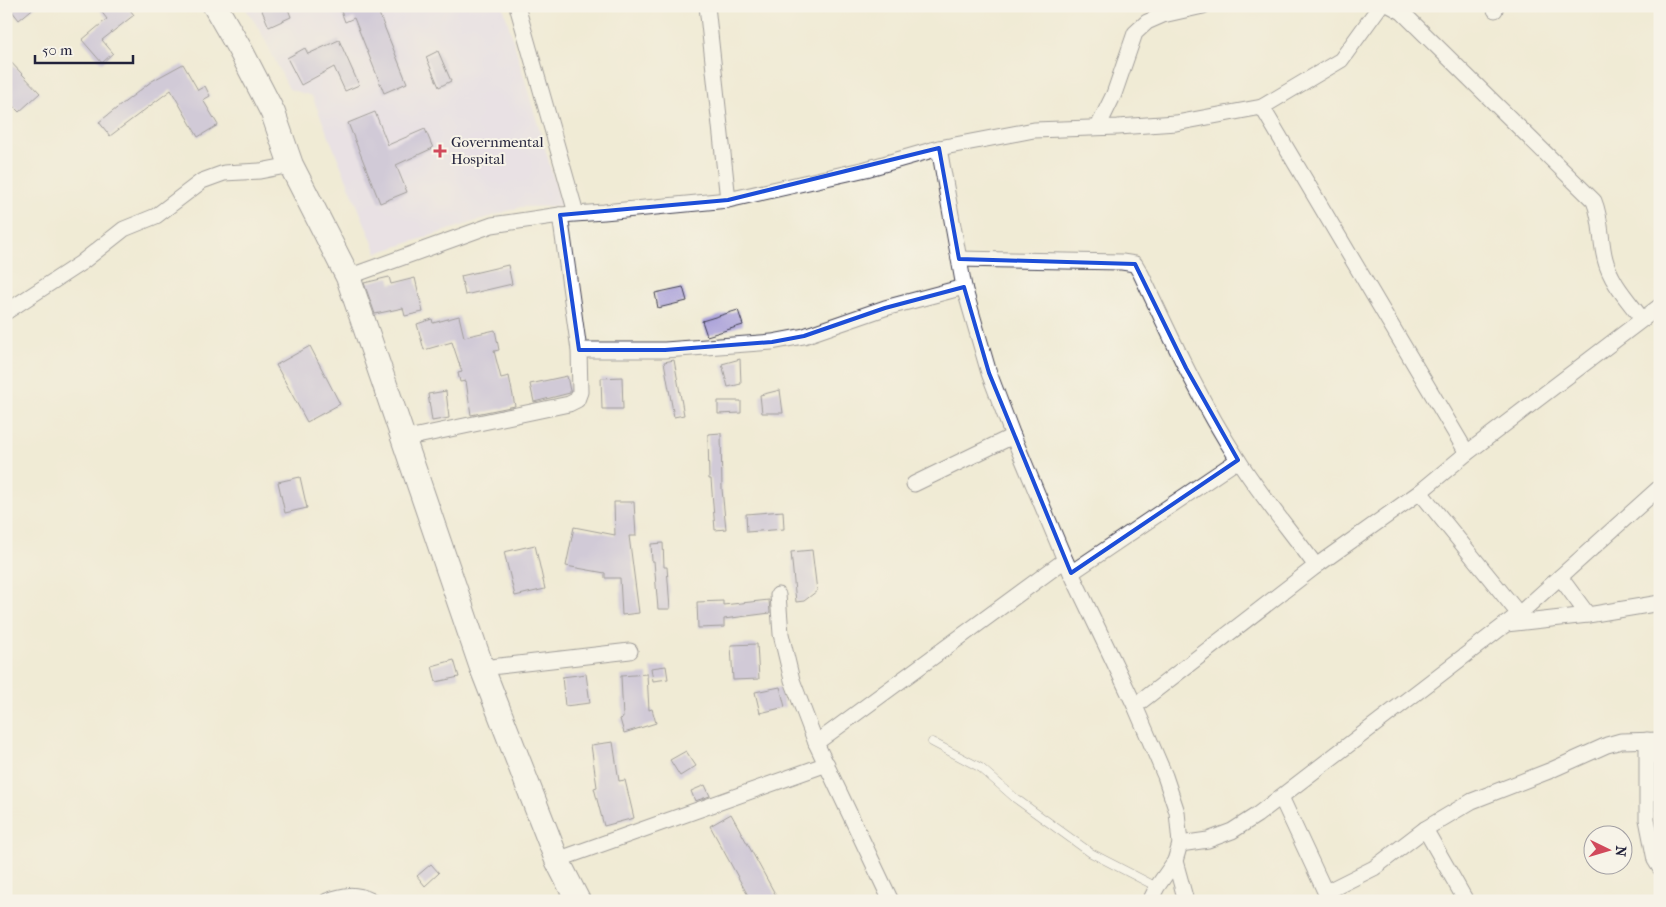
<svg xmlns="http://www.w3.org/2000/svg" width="1666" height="907" font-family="'IM FELL French Canon',serif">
<rect width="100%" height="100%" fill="#f7f3e8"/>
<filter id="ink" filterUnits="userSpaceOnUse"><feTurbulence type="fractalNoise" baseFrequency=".02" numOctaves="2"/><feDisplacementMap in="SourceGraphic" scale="10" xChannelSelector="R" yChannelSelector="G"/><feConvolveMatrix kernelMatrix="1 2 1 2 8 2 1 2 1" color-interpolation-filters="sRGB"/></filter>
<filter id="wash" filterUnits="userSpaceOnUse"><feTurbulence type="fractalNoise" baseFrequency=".0096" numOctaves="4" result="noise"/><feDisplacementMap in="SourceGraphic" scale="20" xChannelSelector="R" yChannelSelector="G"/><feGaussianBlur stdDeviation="1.12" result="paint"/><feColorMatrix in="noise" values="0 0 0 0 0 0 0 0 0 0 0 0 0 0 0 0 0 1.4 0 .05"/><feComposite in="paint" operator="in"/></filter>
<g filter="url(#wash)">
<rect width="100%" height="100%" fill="#f0ebd5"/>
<path fill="#dfd5f5" d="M244 6H503L562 206 520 207 377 253 312 96 289 89 261 32Z"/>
<g id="blocks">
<g fill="#aca3da">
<path d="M8 6H36L19 20Z"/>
<path d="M97 6H127L134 15 102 40 113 53 102 63 82 40 107 19Z"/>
<path d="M260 6H287L291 17 269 27Z"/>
<path d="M339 6H376L407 83 384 93 354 18 345 22Z"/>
<path d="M339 40 359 85 345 91 334 67 301 85 287 58 305 48 308 54Z"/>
<path d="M438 51 451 81 439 87 426 57Z"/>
<path d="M6 57 40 93 19 112 6 99Z"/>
<path d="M183 64 198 90 205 86 210 96 203 100 218 125 198 137 171 90 110 136 99 122 152 81Z"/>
<path d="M375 112 388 145 425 129 433 148 396 165 407 192 380 203 348 123Z"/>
<path d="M508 265 512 284 465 295 461 276Z"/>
<path d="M389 277 391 284 415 278 423 312 405 316 403 308 375 314 364 283Z"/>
<path d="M683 287 687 301 658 308 655 293Z"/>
<path d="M738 310 743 325 707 336 702 321Z"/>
<path d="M459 316 464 337 495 330 499 350 494 351 501 378 509 376 515 406 471 415 466 381 460 382 458 373 462 372 452 342 424 350 417 324 432 319 433 323Z"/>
<path d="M310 346 340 404 307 422 276 365Z"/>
<path d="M740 359 741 384 728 387 722 364Z"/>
<path d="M674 360 684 415 674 417 664 362Z"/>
<path d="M567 376 570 391V393L534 402 530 384Z"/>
<path d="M622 377 623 409H602L601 378Z"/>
<path d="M780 390 783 413H762L760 395Z"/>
<path d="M446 391 449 418 432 421 428 394Z"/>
<path d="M718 401H741V413L718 414Z"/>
<path d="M721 433 722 489 726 529 715 530 711 479H709L708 434Z"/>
<path d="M300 477 307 508 285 513 278 482Z"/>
<path d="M614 502H634L636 536H629L639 613 622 615 620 578H605V573L566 566 574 527 615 535Z"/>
<path d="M783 511 784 529 747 532 746 514Z"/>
<path d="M663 543 664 567H667L670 609H658L654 561H652L651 544Z"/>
<path d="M535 545 545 589 515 596 504 552Z"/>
<path d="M812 550 817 591 804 601 796 602 791 552Z"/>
<path d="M769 600 770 613 724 619V627L698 628 697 602 723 601V605Z"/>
<path d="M757 644 759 679 733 680 731 645Z"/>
<path d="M454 660 459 677 436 682 432 666Z"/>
<path d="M666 666 668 679 653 681 651 668Z"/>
<path d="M586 674 590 703 565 706 562 677Z"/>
<path d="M647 674 649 710 652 709 656 723 624 733 620 719 623 718 621 676Z"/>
<path d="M780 687 785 707 760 713 755 692Z"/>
<path d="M613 742 619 781 625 780 634 818 604 826 594 788 597 787 591 745Z"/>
<path d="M686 751 696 766 680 776 670 760Z"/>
<path d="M705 785 710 796 695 801 691 791Z"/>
<path d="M731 814 779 901H751L710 826Z"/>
<path d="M431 864 439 873 425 886 417 876Z"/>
</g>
</g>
</g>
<g filter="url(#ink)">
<use href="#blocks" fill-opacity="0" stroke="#414052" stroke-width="1"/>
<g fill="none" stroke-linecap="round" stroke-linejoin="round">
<g stroke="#414052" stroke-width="9">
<path id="service" d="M932 742 981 768 1015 798 1091 853 1157 887"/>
</g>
<g stroke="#414052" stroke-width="17">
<g id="minor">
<path d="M517 6 576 213"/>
<path d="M707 6 728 200"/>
<path d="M1391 6 1402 12 1594 201C1602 220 1600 240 1605 259 1611 283 1628 300 1642 319"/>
<path d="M1495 10V6"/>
<path d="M1262 107 1467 453"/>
<path d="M1098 127 1114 94 1135 33 1147 22 1163 15 1203 6"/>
<path d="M939 148 964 287 989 373 1013 436 1065 560 1135 706 1165 776 1177 812 1180 844 1175 861 1157 887 1150 901"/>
<path d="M959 259 1122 262 1135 264 1141 274C1171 337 1199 399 1237 458 1260 495 1290 530 1316 566"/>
<path d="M348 277 492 225 560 215 604 212 728 200 866 169 939 148 1034 130 1118 127 1176 123 1262 107 1341 60 1380 6"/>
<path d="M6 312 81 263 124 229 156 216 202 181 224 173 260 171 291 165"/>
<path d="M579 350H665L772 342 804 336 885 308 964 287"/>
<path d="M403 439 569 404 577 400 580 392 579 350 560 215"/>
<path d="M914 484 1013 436"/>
<path d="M1420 492 1519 614"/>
<path d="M1071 573 1238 460"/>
<path d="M1560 577 1588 615"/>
<path d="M778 595 781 634 792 680 816 743 891 901"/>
<path d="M1506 624 1588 615 1660 603"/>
<path d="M482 668 630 651"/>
<path d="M1135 706 1316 566 1420 492 1467 453 1660 306"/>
<path d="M1647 740V819L1655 860 1660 868"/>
<path d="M816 743 1065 560"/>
<path d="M1281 797 1329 900"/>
<path d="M1425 829 1466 901"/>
<path d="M1180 844 1208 840 1232 831 1257 815 1519 614 1660 487"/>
<path d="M557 860 827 764"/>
<path d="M1175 861 1186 901"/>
<path d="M1326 892 1374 868 1425 829 1472 801 1549 771 1607 745 1621 741 1660 740"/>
<path d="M327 901C345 894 355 893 372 901"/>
</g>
</g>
<g stroke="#414052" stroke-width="26">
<path id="primary" d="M215 6 242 53 273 113 291 165 348 277 482 668 557 860 578 901"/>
</g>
<use href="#service" stroke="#fff" stroke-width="8"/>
<use href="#minor" stroke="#fff" stroke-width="15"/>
<use href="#primary" stroke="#fff" stroke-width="24"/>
</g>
</g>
<path d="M0 0H1666V907H0ZM939 148 959 259 1135 264 1186 368 1238 460 1071 573 989 373 964 287 885 308 804 336 772 342 665 350H579L560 215 728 200Z" fill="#f0ebd5" fill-opacity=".55" fill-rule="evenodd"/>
<path fill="none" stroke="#1d4ed8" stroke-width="4" stroke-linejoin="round" d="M939 148 959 259 1135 264 1186 368 1238 460 1071 573 989 373 964 287 885 308 804 336 772 342 665 350H579L560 215 728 200Z"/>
<path fill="#d1495b" stroke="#f7f3e8" stroke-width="2" d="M437.5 143.5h5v5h5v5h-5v5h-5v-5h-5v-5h5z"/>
<g text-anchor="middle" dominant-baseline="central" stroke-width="4" stroke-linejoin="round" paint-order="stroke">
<g font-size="15" fill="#22223b" stroke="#f7f3e8" text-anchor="start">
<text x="451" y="142">Governmental<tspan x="451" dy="17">Hospital</tspan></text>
</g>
</g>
<rect width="1666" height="907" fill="none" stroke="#f7f3e8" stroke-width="25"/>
<g transform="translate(1608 850) rotate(95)"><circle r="24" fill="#f7f3e8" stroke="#a29fa3"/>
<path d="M0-4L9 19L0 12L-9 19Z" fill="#d1495b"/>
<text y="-8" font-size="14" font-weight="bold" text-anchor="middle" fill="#22223b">N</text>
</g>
<path d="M35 55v8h98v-8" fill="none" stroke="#22223b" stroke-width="2.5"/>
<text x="42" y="55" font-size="15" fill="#22223b" stroke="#f7f3e8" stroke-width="4" paint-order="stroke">50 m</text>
</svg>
